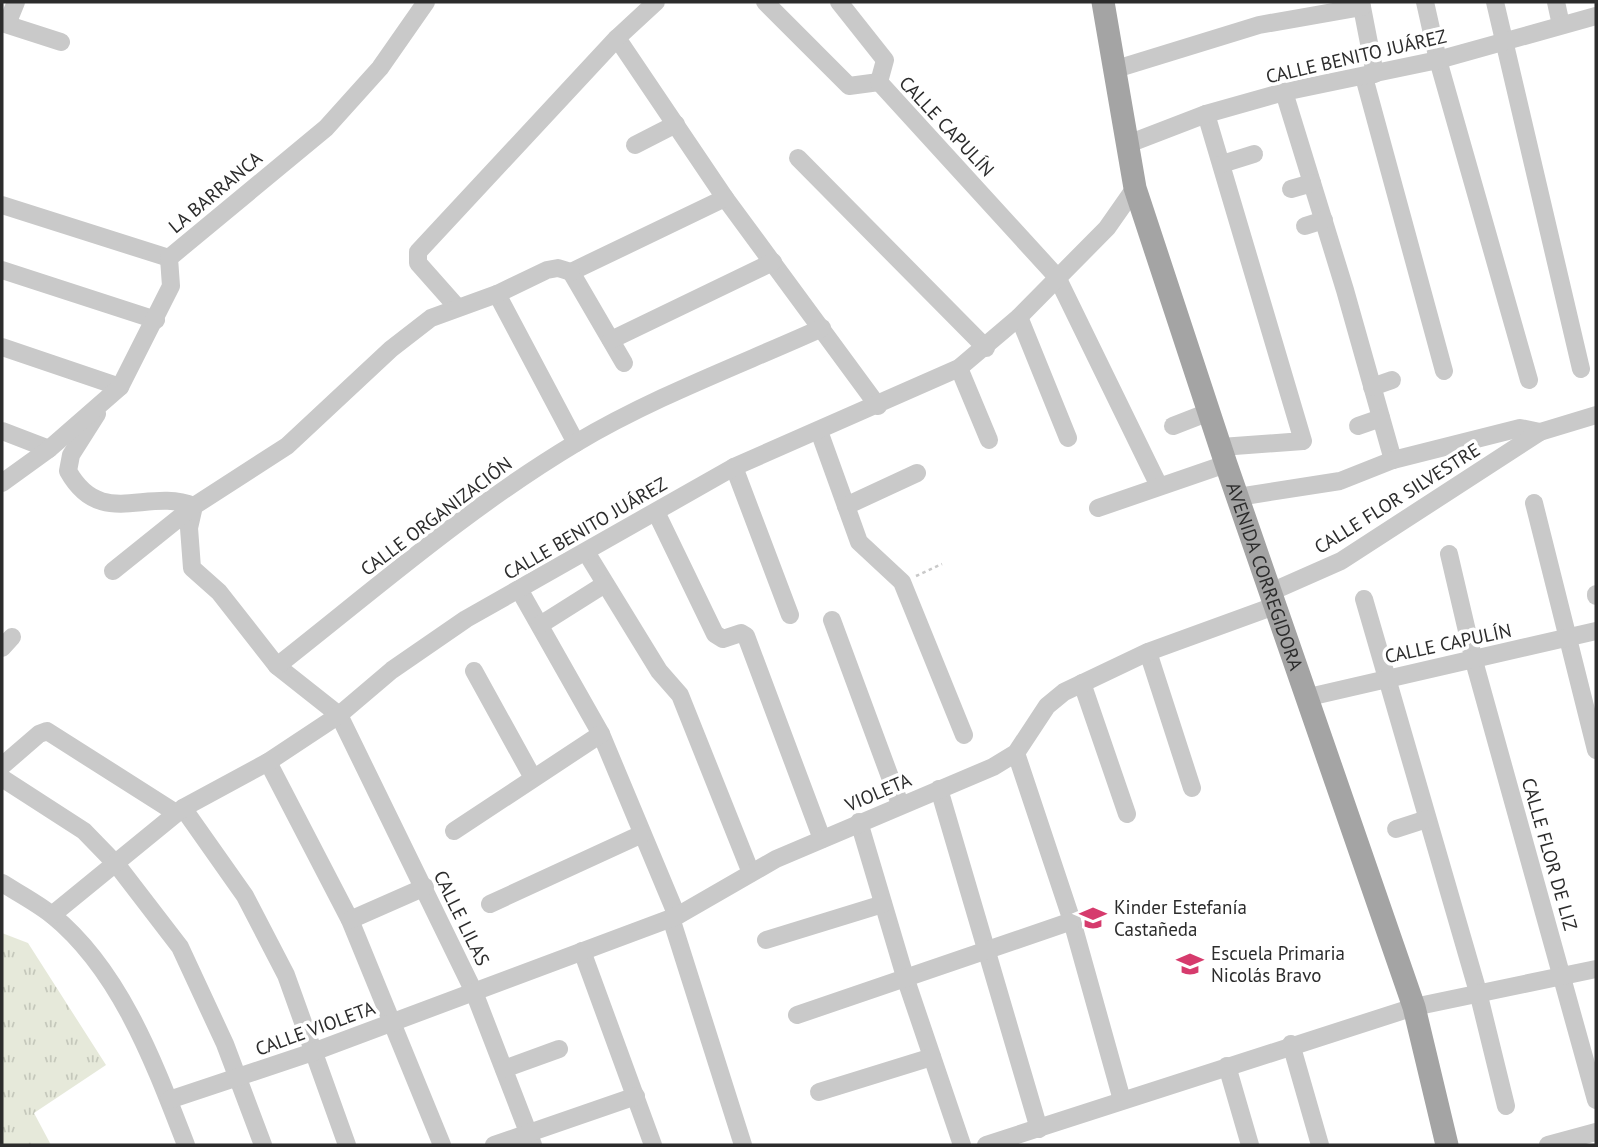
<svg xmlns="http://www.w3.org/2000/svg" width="1598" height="1147" font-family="'PT Sans',sans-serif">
<defs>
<pattern id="grass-tufts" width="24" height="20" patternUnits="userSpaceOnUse" patternTransform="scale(1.75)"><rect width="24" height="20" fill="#e6e9da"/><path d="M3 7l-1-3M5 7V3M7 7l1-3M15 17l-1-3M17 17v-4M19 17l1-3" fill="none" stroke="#c5c8bb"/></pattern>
</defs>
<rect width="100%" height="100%" fill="#fff"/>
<path fill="url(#grass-tufts)" d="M2 933 28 943 106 1065 34 1113 51 1145H2Z"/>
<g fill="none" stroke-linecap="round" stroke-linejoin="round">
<path stroke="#c9c9c9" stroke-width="2.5" stroke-dasharray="3.5 3.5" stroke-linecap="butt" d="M916 576 942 564"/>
<g stroke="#c9c9c9" stroke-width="18">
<path d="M765 2 849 86 879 82"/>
<path d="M839 2 885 60 879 82"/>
<path d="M1361 2 1375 74"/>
<path d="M1425 2 1438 60 1529 380"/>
<path d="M1495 2 1581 369"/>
<path d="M1556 2 1561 25"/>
<path d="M2 23 61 42"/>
<path d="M7 24 16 2"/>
<path d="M617 38 725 198 878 406"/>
<path d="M1116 69 1259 25 1362 7"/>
<path d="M1364 77 1444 371"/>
<path d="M879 82 1057 277 1159 486"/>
<path d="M1284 92 1345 290 1393 460"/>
<path d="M1206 114 1303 441 1221 447"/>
<path d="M1128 144 1206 114 1284 92 1438 60 1596 16"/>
<path d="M635 145 676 124"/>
<path d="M798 158 986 348"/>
<path d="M1222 164 1254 154"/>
<path d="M1291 189 1312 183"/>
<path d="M2 205 169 258"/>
<path d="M1305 226 1324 220"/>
<path d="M2 270 156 320"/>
<path d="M571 272 725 198"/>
<path d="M571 272 624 363"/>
<path d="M497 294 576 443"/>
<path d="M457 307 418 263V252L617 38 656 2"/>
<path d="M1019 317 1068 438"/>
<path d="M611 340 773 262"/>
<path d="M2 347 120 387"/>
<path d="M959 368 989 440"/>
<path d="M1372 387 1392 380"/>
<path d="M97 414 71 455 68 471C101 530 147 487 194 506"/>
<path d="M1173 426 1209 412"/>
<path d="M1358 426 1381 418"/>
<path d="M2 431 49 449"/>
<path d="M819 431 859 542 902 582 964 735"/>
<path d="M734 467 790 615"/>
<path d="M2 483 49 449 120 387 171 286 169 258 326 128 380 68 426 2"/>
<path d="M1238 497 1340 481 1393 460 1520 428 1540 432"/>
<path d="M1534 503 1596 750"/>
<path d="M194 506 189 528 192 568 219 592 277 666 339 715 474 992 533 1145"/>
<path d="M846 506 917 473"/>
<path d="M1098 508 1226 464"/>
<path d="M656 512 715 634 723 639 741 633 746 636 822 839"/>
<path d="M586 552 659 671 680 695 751 873"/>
<path d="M1449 554 1474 661 1596 1100"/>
<path d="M113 571 194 506 287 446 391 349 431 318 497 294 547 270 558 268 571 272"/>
<path d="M520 591 601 734 677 916"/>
<path d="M1273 591 1341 561 1540 432 1596 415"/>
<path d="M1596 594V596"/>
<path d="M1364 599 1478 992 1506 1106"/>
<path d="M832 620 900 804"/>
<path d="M540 625 605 584"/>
<path d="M2 648 12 637"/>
<path d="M1148 652 1192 788"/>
<path d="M277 666C375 589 469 507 576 443 653 397 740 365 822 328"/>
<path d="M474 671 533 778"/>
<path d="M1082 683 1127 814"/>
<path d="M1309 697 1596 631"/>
<path d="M1016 753 1072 921 1122 1100"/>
<path d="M268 762 350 920 442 1145"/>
<path d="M2 766 39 734 47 731 176 813"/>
<path d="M2 778 84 831 117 865 180 947 225 1044 263 1145"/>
<path d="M939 789 1039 1129"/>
<path d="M183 808 245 896 286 975 347 1145"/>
<path d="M859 822 906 980 962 1145"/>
<path d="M1396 829 1427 819"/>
<path d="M454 831 601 734"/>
<path d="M2 883C18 893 37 903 52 915 121 971 155 1065 186 1145"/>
<path d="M490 904 642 834"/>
<path d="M52 915 183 808 268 762 339 715 392 670 466 619 734 467 959 368 1019 317 1107 228 1135 188"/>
<path d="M671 918 743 1145"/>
<path d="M350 920 425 887"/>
<path d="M766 940 883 904"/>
<path d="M582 951 653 1145"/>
<path d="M797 1015 1072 921"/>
<path d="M1291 1044 1320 1145"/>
<path d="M1227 1066 1250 1145"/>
<path d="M504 1069 559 1049"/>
<path d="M819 1092 932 1057"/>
<path d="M169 1100 313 1052 677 916 776 859 993 767 1016 753 1047 706 1064 692 1148 652 1277 605"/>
<path d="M494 1145 636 1096"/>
<path d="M986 1145 1414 1007 1596 969"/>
<path d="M1548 1145 1596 1132"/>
</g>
<path stroke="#a4a4a4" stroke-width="23" id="s1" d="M1103 2 1135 188 1226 464 1414 1007 1447 1145"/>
</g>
<defs>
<g id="school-bare" transform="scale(2.1)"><path d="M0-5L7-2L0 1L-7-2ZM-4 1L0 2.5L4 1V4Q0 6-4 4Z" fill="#d63b6d" stroke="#fff" stroke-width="2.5" paint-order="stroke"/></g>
</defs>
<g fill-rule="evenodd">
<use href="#school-bare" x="1093" y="918"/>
<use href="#school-bare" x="1190" y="964"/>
</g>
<g text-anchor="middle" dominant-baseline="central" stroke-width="7" stroke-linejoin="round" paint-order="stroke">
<g font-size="19" fill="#2c2c2c" stroke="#fff">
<text transform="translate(1356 56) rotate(-13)">CALLE BENITO JUÁREZ</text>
<text transform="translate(947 126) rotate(47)">CALLE CAPULÍN</text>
<text transform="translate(215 192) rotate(-40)">LA BARRANCA</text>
<text transform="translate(1397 498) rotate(-32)">CALLE FLOR SILVESTRE</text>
<text transform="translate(436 516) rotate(-37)">CALLE ORGANIZACIÓN</text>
<text transform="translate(585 528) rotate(-30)">CALLE BENITO JUÁREZ</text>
<text stroke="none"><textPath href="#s1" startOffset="598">AVENIDA CORREGIDORA</textPath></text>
<text transform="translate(1448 643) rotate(-12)">CALLE CAPULÍN</text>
<text transform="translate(878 792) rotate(-23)">VIOLETA</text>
<text transform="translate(1550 854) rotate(74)">CALLE FLOR DE LIZ</text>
<text transform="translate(462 918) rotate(64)">CALLE LILAS</text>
<text transform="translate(315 1028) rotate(-20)">CALLE VIOLETA</text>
</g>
<g font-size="19" fill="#2c2c2c" stroke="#fff" text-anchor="start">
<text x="1114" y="907">Kinder Estefanía<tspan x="1114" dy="22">Castañeda</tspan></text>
<text x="1211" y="953">Escuela Primaria<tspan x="1211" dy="22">Nicolás Bravo</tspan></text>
</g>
</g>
<rect width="1598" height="1147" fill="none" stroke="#2c2c2c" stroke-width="7"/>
</svg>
